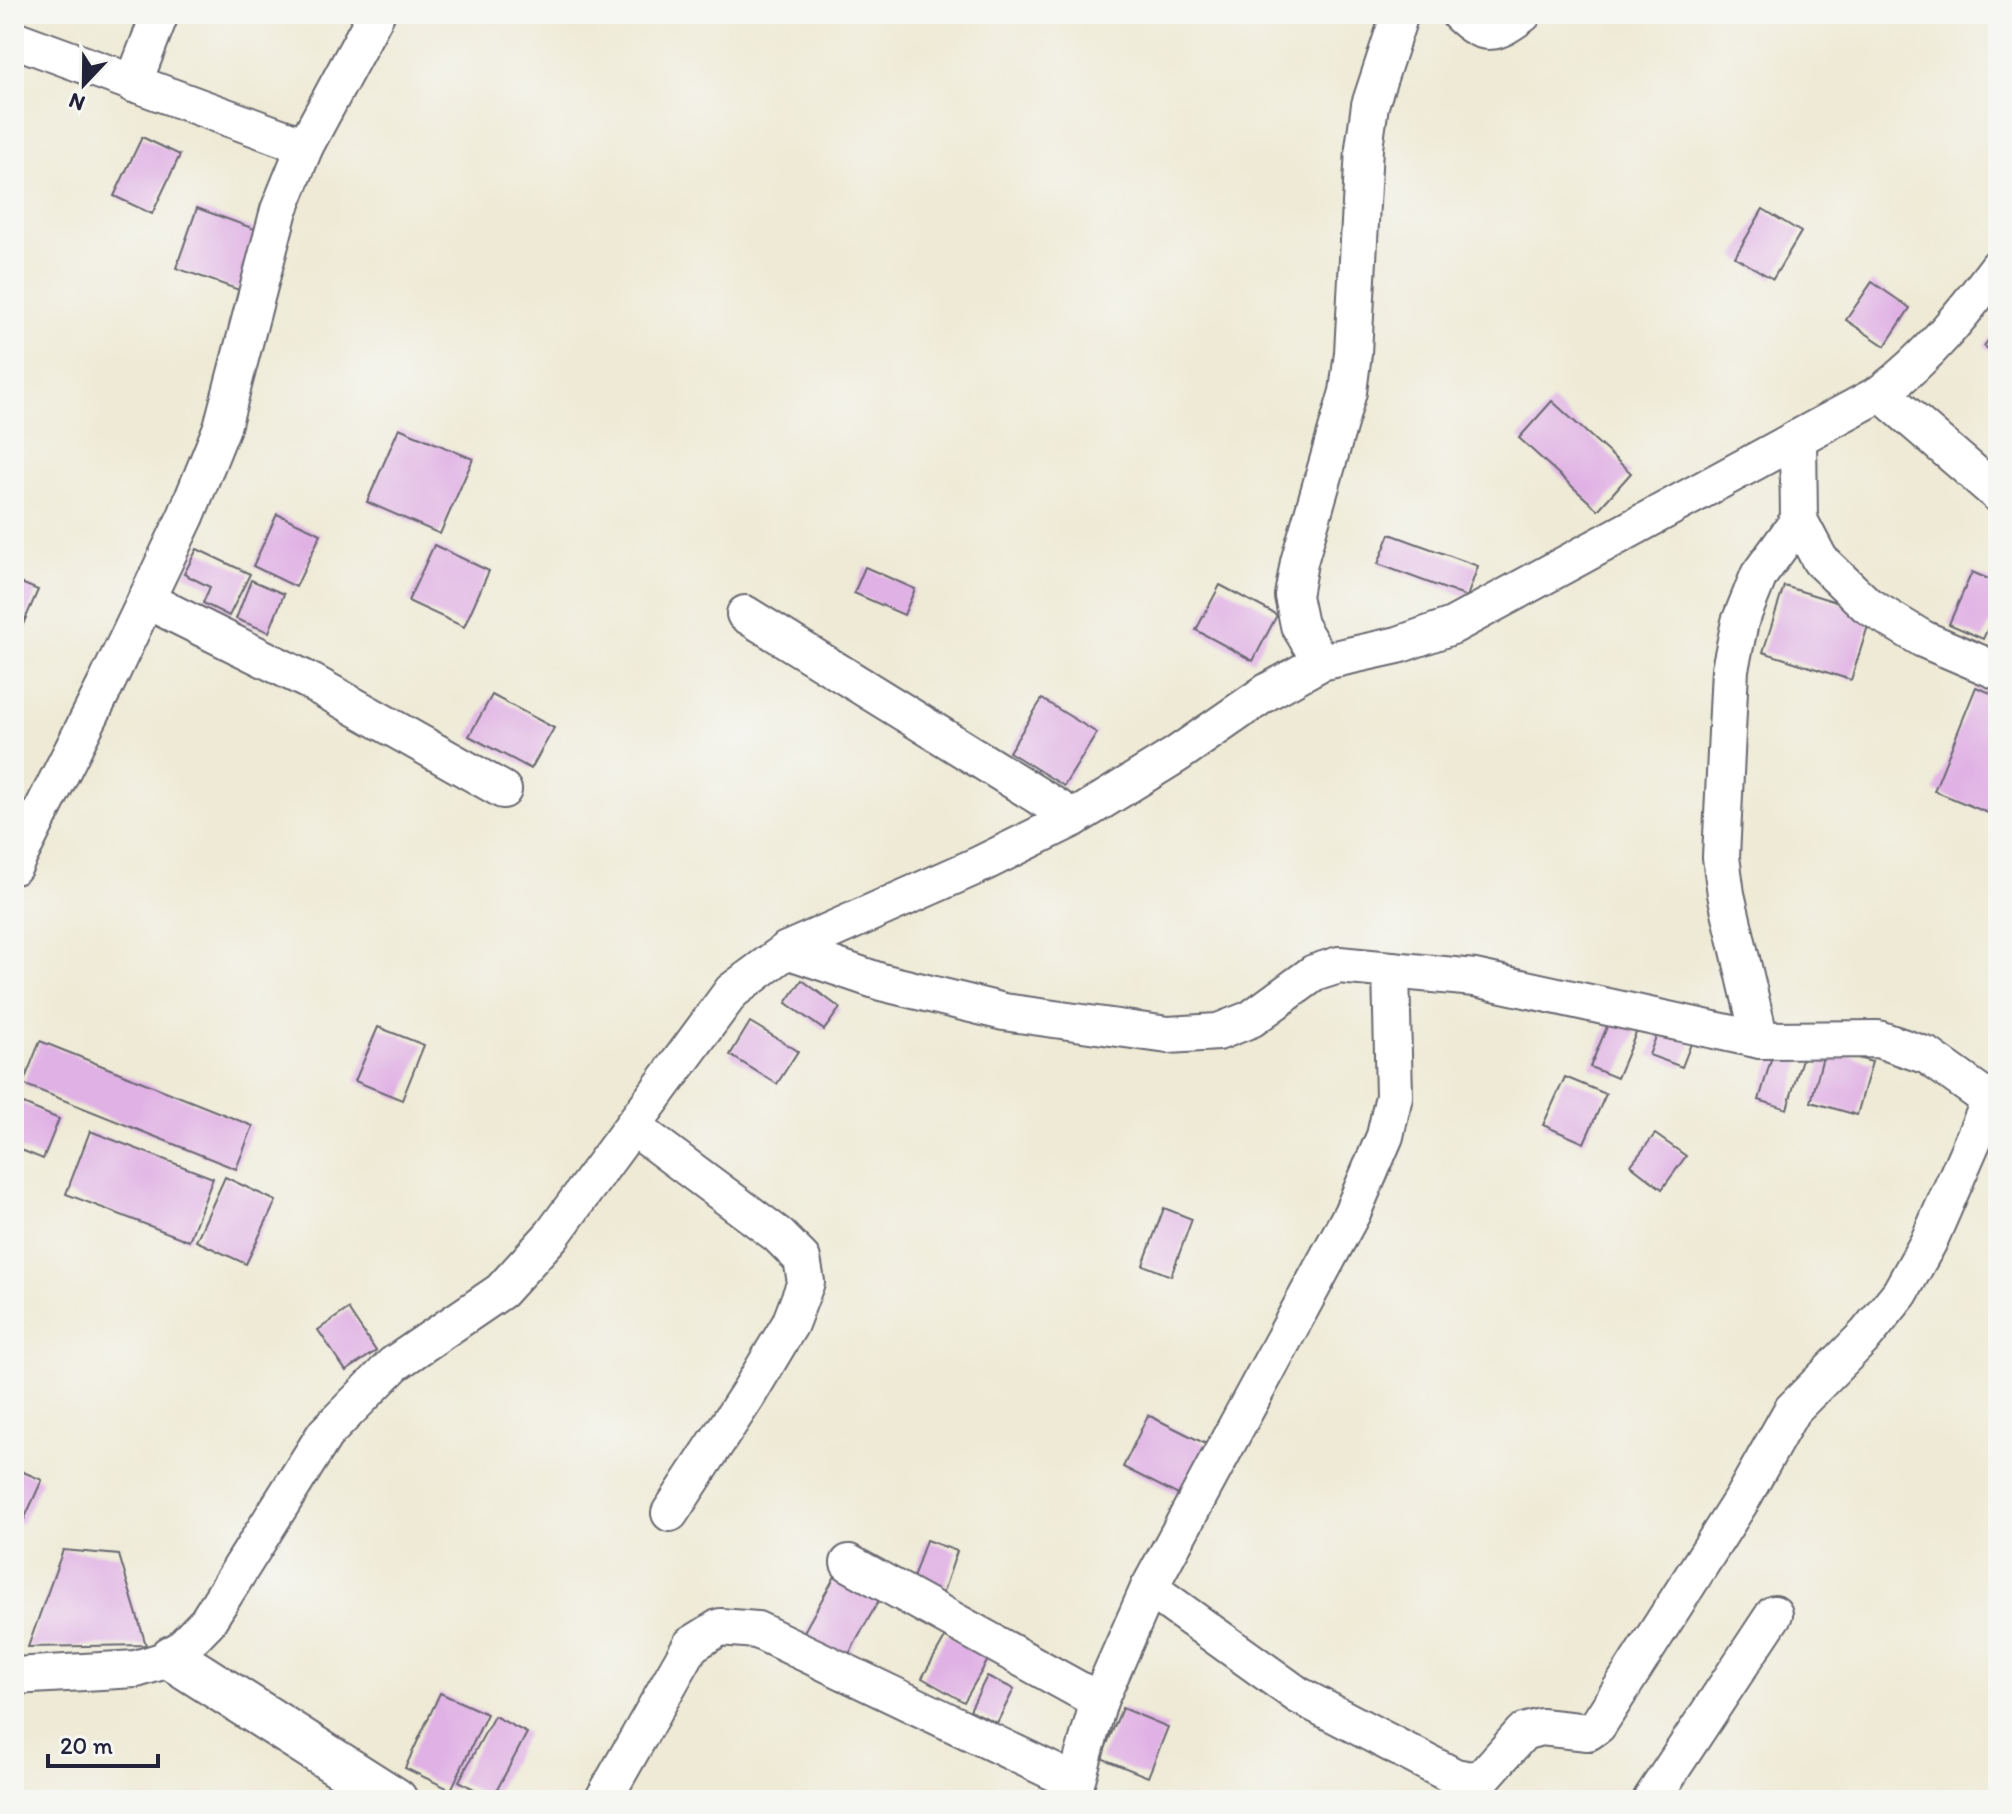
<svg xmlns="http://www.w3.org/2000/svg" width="2012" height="1814" font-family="Itim,sans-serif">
<rect width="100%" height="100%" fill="#f6f6f2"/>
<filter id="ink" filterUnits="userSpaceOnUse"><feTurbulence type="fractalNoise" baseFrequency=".0125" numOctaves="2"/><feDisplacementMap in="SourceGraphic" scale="16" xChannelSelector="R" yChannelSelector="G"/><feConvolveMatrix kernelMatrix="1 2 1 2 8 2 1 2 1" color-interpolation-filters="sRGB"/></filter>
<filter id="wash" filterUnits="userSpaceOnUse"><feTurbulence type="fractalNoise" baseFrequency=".006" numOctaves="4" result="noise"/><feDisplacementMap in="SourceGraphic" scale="32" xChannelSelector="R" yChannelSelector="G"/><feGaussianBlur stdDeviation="1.8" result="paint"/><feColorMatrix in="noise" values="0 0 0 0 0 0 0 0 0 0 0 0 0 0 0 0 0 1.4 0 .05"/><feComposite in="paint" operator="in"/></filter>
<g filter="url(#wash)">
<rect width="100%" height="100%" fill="#eeead5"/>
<g id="blocks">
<g fill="#e0b1e4">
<path d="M142 137 180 155 152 214 114 196Z"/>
<path d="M197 208 263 232 242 291 176 268Z"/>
<path d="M1763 209 1801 232 1773 279 1735 257Z"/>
<path d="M1872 282 1910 308 1885 346 1846 320Z"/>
<path d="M1998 327V356L1984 346Z"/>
<path d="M1552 401 1631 473 1598 510 1519 438Z"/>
<path d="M399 428 473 459 440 534 367 502Z"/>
<path d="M1998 445V461L1990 456Z"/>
<path d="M277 514 321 534 296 587 253 566Z"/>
<path d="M1390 534 1478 566 1467 597 1378 564Z"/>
<path d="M434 545 489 571 464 627 408 601Z"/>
<path d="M197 549 250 574 229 616 203 603 210 587 184 574Z"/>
<path d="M865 567 915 589 904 615 854 593Z"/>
<path d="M1972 572 1998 583V606L1983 639 1949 624Z"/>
<path d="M14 580 38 590 21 629 14 626Z"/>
<path d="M251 580 284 594 269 632 236 619Z"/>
<path d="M1220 585 1277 615 1253 661 1196 630Z"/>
<path d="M1784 586 1872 613 1851 680 1763 652Z"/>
<path d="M1976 687 1998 696V817L1934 791Z"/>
<path d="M492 695 554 728 531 769 469 736Z"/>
<path d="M1042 699 1097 733 1064 786 1009 752Z"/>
<path d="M802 980 840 1008 824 1030 786 1003Z"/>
<path d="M1612 1015 1639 1026 1617 1078 1590 1067Z"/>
<path d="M750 1022 798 1051 777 1084 730 1055Z"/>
<path d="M1661 1024 1694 1036 1682 1067 1649 1055Z"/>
<path d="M378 1027 424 1045 402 1100 355 1081Z"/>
<path d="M40 1041 253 1126 236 1169 23 1084Z"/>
<path d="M1775 1046 1803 1055 1787 1109 1759 1100Z"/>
<path d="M1825 1049 1872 1062 1857 1115 1811 1102Z"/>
<path d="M1565 1077 1606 1094 1584 1143 1543 1125Z"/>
<path d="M14 1100 59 1119 43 1159 14 1147Z"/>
<path d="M90 1131 213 1178 189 1241 66 1194Z"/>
<path d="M1655 1134 1686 1156 1662 1189 1631 1165Z"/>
<path d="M225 1177 276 1201 246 1264 196 1241Z"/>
<path d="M1164 1208 1192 1219 1171 1276 1143 1265Z"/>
<path d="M348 1309 376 1351 346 1371 318 1330Z"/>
<path d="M1148 1415 1214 1448 1188 1500 1123 1467Z"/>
<path d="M14 1468 42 1480 22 1524 14 1521Z"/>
<path d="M926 1540 957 1551 942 1595 911 1584Z"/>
<path d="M63 1550 119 1555 146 1645 28 1647Z"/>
<path d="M835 1576 879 1600 845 1661 801 1637Z"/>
<path d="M947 1634 989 1658 964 1702 922 1678Z"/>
<path d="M987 1676 1014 1689 997 1723 970 1710Z"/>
<path d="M440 1693 487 1714 451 1790 405 1768Z"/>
<path d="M1122 1708 1168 1727 1148 1777 1101 1758Z"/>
<path d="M494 1716 527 1733 492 1799 459 1781Z"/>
</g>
</g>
</g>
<g filter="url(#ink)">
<use href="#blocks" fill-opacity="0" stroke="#696871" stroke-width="2"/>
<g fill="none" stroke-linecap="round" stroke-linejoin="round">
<g stroke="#696871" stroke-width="40">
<g id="street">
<path d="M1459 14C1485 39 1496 34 1523 14"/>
<path d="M14 39 305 146"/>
<path d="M133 84 160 14"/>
<path d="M1881 393 1998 494"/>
<path d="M1798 438 1799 520 1820 560 1867 605 1923 639 1998 671"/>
<path d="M146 600 311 682 503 790"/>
<path d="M745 614 1074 818"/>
<path d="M1321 662 1299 625 1293 596 1299 562 1348 392 1353 353 1364 148 1370 105 1400 14"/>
<path d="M14 866 108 680 186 516 222 427 279 210 305 146 376 14"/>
<path d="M787 950 881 982 1004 1012 1168 1035 1218 1032 1251 1019 1314 973 1339 965 1475 978 1760 1040 1878 1039 1928 1056 1998 1106"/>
<path d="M1760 1040 1726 894 1721 857 1730 669 1740 622 1759 575 1799 520"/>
<path d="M633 1127 778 1235 802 1259 806 1282 790 1324 747 1396 670 1513"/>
<path d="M849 1563 1099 1701"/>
<path d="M1149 1588 1298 1695 1455 1777 1471 1780 1483 1777 1523 1732 1541 1727 1588 1732 1598 1725 1742 1499 1792 1410 1866 1335 1900 1293 1928 1243 1990 1101"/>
<path d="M14 1676 136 1669 172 1658 207 1622 325 1434 394 1364 501 1291 552 1235 732 991 787 950 981 864 1074 818 1176 755 1267 692 1321 662 1398 645 1452 626 1881 393C1929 356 1961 316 1998 267"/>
<path d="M603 1800 691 1645 720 1627 757 1630 1075 1782"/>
<path d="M1071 1800 1099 1701 1149 1588 1352 1213 1385 1136 1394 1096 1391 970"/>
<path d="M1651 1800 1774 1614"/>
</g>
</g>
<g stroke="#696871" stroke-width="48">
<path id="secondary" d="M172 1658 395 1800"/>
</g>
<use href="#street" stroke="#fff" stroke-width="36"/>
<use href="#secondary" stroke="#fff" stroke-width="44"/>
</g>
</g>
<rect width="2012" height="1814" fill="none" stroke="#f6f6f2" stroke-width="48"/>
<g transform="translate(84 84) rotate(202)" stroke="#f6f6f2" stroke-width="6" paint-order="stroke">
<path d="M0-6L14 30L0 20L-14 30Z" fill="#22223b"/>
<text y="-12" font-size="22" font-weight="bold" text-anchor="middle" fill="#22223b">N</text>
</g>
<path d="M48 1754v12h110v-12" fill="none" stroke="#22223b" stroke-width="4"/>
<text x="60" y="1754" font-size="24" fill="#22223b" stroke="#f6f6f2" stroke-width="6" paint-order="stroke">20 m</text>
</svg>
